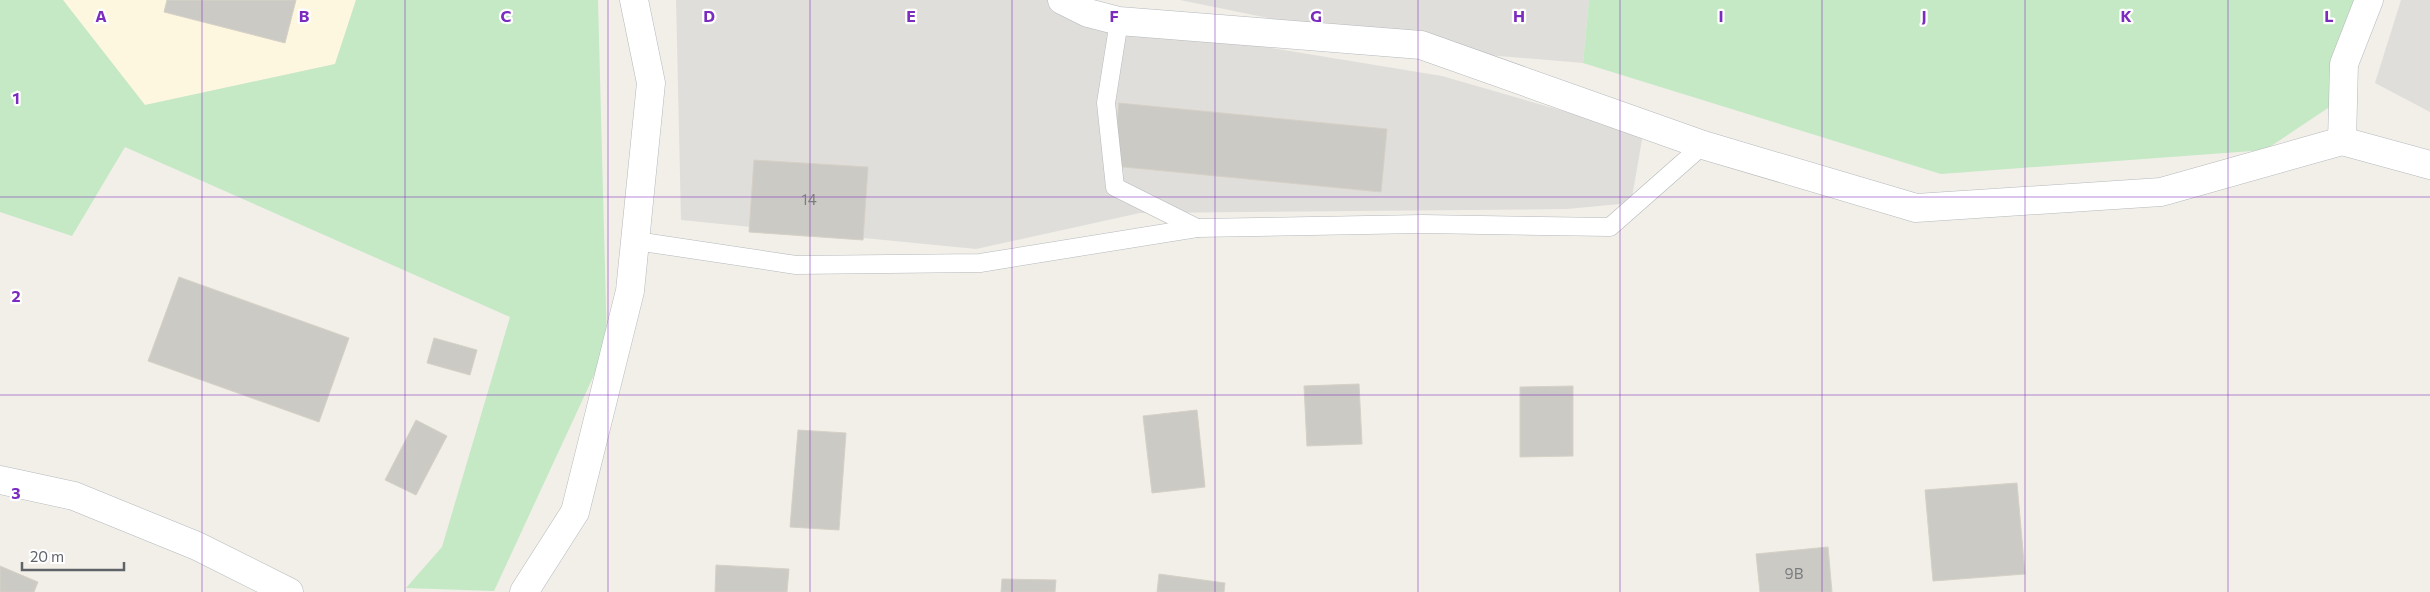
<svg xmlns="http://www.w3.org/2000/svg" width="2430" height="592" font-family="Commissioner,sans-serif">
<rect width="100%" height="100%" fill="#f1efe8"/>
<path fill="#fef7e0" d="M63 0H356L335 64 145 105Z"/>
<g fill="#e0deda">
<path d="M676 0H1056L1100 20 1442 76 1643 134 1631 203 1567 209 1140 213 976 249 681 220Z"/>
<path d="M1180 0H1589L1583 63 1487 55 1385 42Z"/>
<path d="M2401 0H2430V112L2375 83Z"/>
</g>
<g fill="#c5e8c5">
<path d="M0 0H63L145 105 335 64 356 0H598L607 347 494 591 406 588 442 547 510 317 125 147 72 236 0 212Z"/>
<path d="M1589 0H2369L2346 96 2265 150 1941 174 1583 63Z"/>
</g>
<g fill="#cccac5" stroke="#d6d1c6">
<path d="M167 0H296L285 43 164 12Z"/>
<path d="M1119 103 1387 129 1381 192 1113 166Z"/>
<path d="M754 160 868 167 863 240 749 232Z"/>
<path d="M179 277 349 338 319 422 148 361Z"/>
<path d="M434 338 477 350 470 375 427 363Z"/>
<path d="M1359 384 1362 444 1307 446 1304 386Z"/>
<path d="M1573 386V456L1520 457V387Z"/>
<path d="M1197 410 1205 487 1152 493 1143 416Z"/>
<path d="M416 420 447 436 416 495 385 480Z"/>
<path d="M798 430 846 433 839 530 790 527Z"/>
<path d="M2017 483 2025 574 1933 581 1925 490Z"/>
<path d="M1828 547 1832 592H1760L1756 554Z"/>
<path d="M716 565 789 569 787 592H715Z"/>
<path d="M0 566 38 582 34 592H0Z"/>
<path d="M1159 574 1225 583 1224 592H1157Z"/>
<path d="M1002 579 1056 580 1055 592H1001Z"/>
</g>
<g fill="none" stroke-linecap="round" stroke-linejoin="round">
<g stroke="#b5b8bc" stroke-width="19">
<g id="lane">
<path d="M1119 21 1106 103 1115 187 1197 228"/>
<path d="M636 241 796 265 980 263 1197 228 1422 224 1610 227 1703 145"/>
</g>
</g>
<g stroke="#b5b8bc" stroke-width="29">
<g id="street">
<path d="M1062 0 1088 13 1119 21 1421 45 1703 145 1916 208 2161 192 2342 141 2430 165"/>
<path d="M2342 141 2344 64 2369 0"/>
<path d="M0 480 74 496 197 546 289 592"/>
<path d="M524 592 575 512 630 291 651 83 634 0"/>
</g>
</g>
<use href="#lane" stroke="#fff" stroke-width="18"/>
<use href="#street" stroke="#fff" stroke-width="28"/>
</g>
<path fill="none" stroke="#7b2cbf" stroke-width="1" stroke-opacity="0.55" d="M202 0V592M405 0V592M608 0V592M810 0V592M1012 0V592M1215 0V592M1418 0V592M1620 0V592M1822 0V592M2025 0V592M2228 0V592M0 197H2430M0 395H2430"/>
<g text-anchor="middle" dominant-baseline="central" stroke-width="4.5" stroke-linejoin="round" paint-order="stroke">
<g font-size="15" fill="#7a7d7f">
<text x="809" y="199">14</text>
<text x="1794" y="573">9В</text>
</g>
</g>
<g font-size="16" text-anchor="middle" font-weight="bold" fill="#7b2cbf" stroke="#fff" stroke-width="4.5" stroke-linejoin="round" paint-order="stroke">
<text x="101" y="22">A</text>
<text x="304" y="22">B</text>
<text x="506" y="22">C</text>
<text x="709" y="22">D</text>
<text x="911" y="22">E</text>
<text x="1114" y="22">F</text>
<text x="1316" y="22">G</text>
<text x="1519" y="22">H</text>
<text x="1721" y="22">I</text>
<text x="1924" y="22">J</text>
<text x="2126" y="22">K</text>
<text x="2329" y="22">L</text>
<text x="16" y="104">1</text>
<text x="16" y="302">2</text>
<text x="16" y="499">3</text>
</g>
<path d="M22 562v8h102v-8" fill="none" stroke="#5f6368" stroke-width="2.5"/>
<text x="30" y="562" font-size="15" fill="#5f6368" stroke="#ffffff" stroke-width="4" paint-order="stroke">20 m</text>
</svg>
